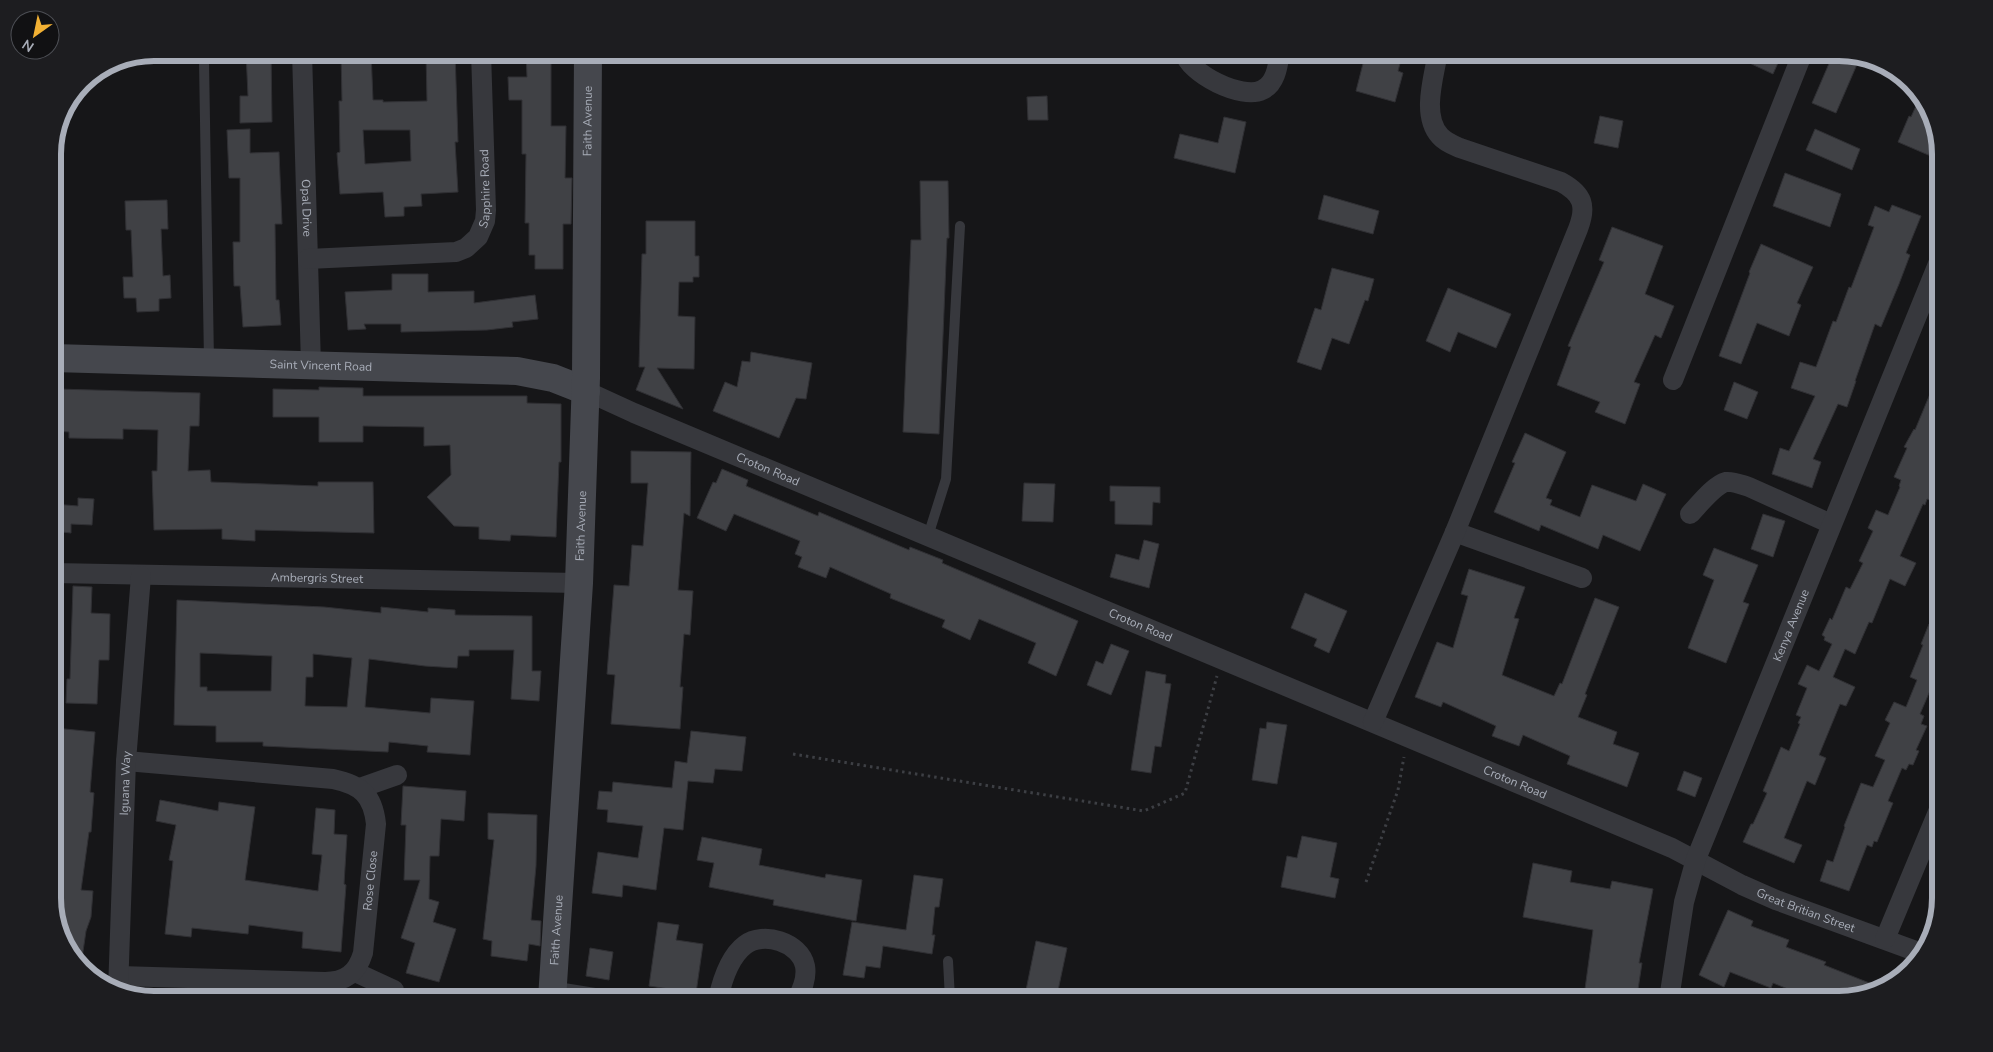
<svg xmlns="http://www.w3.org/2000/svg" width="1993" height="1052" font-family="'Nunito Sans',sans-serif">
<rect width="100%" height="100%" fill="#161618"/>
<g fill="#404145" stroke="#303034" fill-rule="evenodd">
<path d="M246 52H271L272 122 240 123V96H248Z"/>
<path d="M341 52H371L373 100H383V102L427 101 426 52H455L458 142H455L458 192 421 194 422 206 404 207V216L385 217 383 192 340 194 337 153 340 152 339 101H342ZM363 130H410L411 161 365 164Z"/>
<path d="M526 52H551V126H566L565 178H572L571 224H563V269H535V255H529V223H525L526 154H522V100H509L508 77H527Z"/>
<path d="M1366 52H1403L1398 71 1403 73 1395 102 1356 91Z"/>
<path d="M1726 52H1783L1773 74Z"/>
<path d="M1834 52 1858 62 1836 113 1812 103Z"/>
<path d="M1921 95 1924 98 1940 148V160L1898 142 1909 116 1911 117Z"/>
<path d="M1047 96 1048 120H1028L1027 97Z"/>
<path d="M1600 116 1623 121 1618 148 1594 143Z"/>
<path d="M1224 117 1246 122 1235 173 1174 158 1180 134 1218 143Z"/>
<path d="M250 129V153L279 152 282 224H275L276 300H279L281 325 243 327 240 286H234L233 242H240V178H229L227 130Z"/>
<path d="M1815 129 1860 149 1852 170 1806 150Z"/>
<path d="M1785 173 1841 194 1830 227 1773 206Z"/>
<path d="M920 181H948L949 238H947L939 434 903 432 911 240H921Z"/>
<path d="M1324 195 1379 211 1373 234 1318 219Z"/>
<path d="M167 200 168 229H161L163 276 170 275 171 298 159 299V311L137 312 136 298H124L123 277H133L131 230H126L125 201Z"/>
<path d="M1892 205 1921 216 1906 253 1910 255 1899 284 1881 327 1875 324 1855 381H1856L1847 407 1838 404 1813 459 1821 462 1812 488 1772 474 1780 448 1789 451 1815 396 1791 388 1800 362 1816 367 1833 321 1836 322 1849 287 1851 288 1874 227 1868 225 1875 206 1889 212Z"/>
<path d="M646 221H695V256H699V277H693V282H679L678 316 695 317 694 369 657 368 683 409 636 390 645 367H639L642 254H646Z"/>
<path d="M1612 227 1663 246 1645 294 1674 306 1661 338 1655 335 1634 382 1640 384 1625 424 1595 412 1600 402 1557 385 1571 347 1568 346 1604 262 1599 260Z"/>
<path d="M1761 244 1813 267 1797 303 1801 305 1789 336 1757 323 1741 364 1719 356 1750 273 1749 272Z"/>
<path d="M1332 268 1374 279 1368 301 1365 300 1349 344 1332 338 1321 370 1297 362 1315 308 1321 310Z"/>
<path d="M392 274H428V292L474 291V303L535 295 538 319 512 322 513 327 487 330 401 332V324H364L366 329 348 330 345 292 392 290Z"/>
<path d="M1448 288 1511 314 1496 348 1458 332 1450 352 1426 341Z"/>
<path d="M751 352 812 363 806 399 796 398 779 438 713 411 725 382 737 387 742 361 750 362Z"/>
<path d="M1940 370V455L1930 477 1940 482V504L1927 499 1925 505 1923 504 1900 556 1916 563 1905 586 1890 579 1872 623 1869 622 1855 654 1845 649 1833 677 1855 687 1846 706 1840 704 1819 755 1826 758 1815 785 1807 781 1784 838 1802 845 1794 863 1743 842 1751 824H1753L1767 793 1763 791 1781 747 1789 751 1800 724 1798 723 1801 717 1796 715 1807 688 1798 684 1807 665 1819 671 1832 644 1824 640 1825 637 1822 635 1830 618 1832 620 1846 587 1850 589 1863 563 1859 561 1873 531 1868 528 1876 510 1888 515 1900 487 1899 486 1901 480 1894 477 1907 448 1904 447 1914 429 1915 430Z"/>
<path d="M1734 382 1758 392 1747 419 1724 410Z"/>
<path d="M319 387 363 388V396H527V403L561 404V462H559L556 537 511 535 510 541 479 539V527L454 526 427 497 451 475 450 445 424 446V427L363 426V442H319V417H273V389L319 390Z"/>
<path d="M57 389 200 393 199 426H190L188 471 210 470 211 482 318 486V482H373L374 533 255 530V541L222 539V529L154 530 152 471H157L158 430 123 429V439L69 438V432L56 431Z"/>
<path d="M1525 433 1566 452 1546 498 1552 500 1550 505 1580 517 1592 485 1636 501 1643 484 1666 494 1640 551 1603 535 1598 549 1541 525 1539 531 1494 512 1515 463 1512 462Z"/>
<path d="M631 451 691 452 690 516 684 513 678 590 693 591 690 635 684 634 680 687H683L680 729 611 724 615 675 607 674 614 585 629 586 632 545 643 546 648 483H631Z"/>
<path d="M722 469 748 480 746 486 818 516 819 512 909 550 910 547 943 560 942 563 1078 621 1056 676 1028 663 1036 643 979 619 970 640 942 627 945 620 890 598 891 594 830 567 826 578 798 567 802 557 795 554 800 541 734 514 726 531 697 518 713 482 716 483Z"/>
<path d="M1024 483 1055 484 1053 522 1022 521Z"/>
<path d="M1110 486 1160 487V503L1153 502 1152 525 1115 524V501H1110Z"/>
<path d="M78 498 94 499 92 525 71 524V533L53 531V504L78 506Z"/>
<path d="M1763 514 1785 521 1773 557 1751 549Z"/>
<path d="M1144 540 1159 544 1149 588 1110 577 1116 554 1139 560Z"/>
<path d="M1714 548 1758 565 1743 602 1749 604 1726 663 1688 648 1714 580 1703 575Z"/>
<path d="M1469 569 1525 587 1514 618 1519 619 1502 675 1554 696 1560 683 1562 684 1595 598 1619 607 1585 694 1587 695 1578 717 1617 732 1613 744 1639 753 1627 787 1567 764 1570 756 1523 735 1519 746 1492 736 1496 726 1443 702 1441 707 1415 697 1437 642 1453 648 1468 596 1461 594Z"/>
<path d="M73 586 92 587 91 613 110 614 109 660H99L97 704 66 703 67 679H70Z"/>
<path d="M1305 593 1347 611 1329 653 1314 646 1317 639 1291 628Z"/>
<path d="M177 600 324 607 381 613V607L428 612V608L455 610V615L532 616V671H541L539 701 511 699 514 650H469V656H458L457 668 425 666 369 659 365 707 430 713 431 698 474 701 470 755 427 752 428 746 389 742 388 752 263 746V742H216V726L174 725ZM200 653 272 656 271 691H207V687H200ZM313 654 352 658 347 707 305 706 306 677H313Z"/>
<path d="M1929 624 1940 628V690L1932 686 1920 714 1924 716 1921 724 1927 726 1916 750 1919 751 1913 765 1909 764 1906 770 1902 768 1888 801 1893 803 1877 842 1874 841 1872 847 1867 845 1849 891 1820 881 1827 860 1833 862 1845 827 1844 826 1861 783 1873 787 1885 760 1875 756 1890 723 1885 720 1894 702 1906 707 1917 680 1910 677 1923 645 1921 644Z"/>
<path d="M1111 644 1129 651 1111 695 1087 685 1096 661 1103 664Z"/>
<path d="M1146 671 1166 675 1165 683 1171 684 1161 747 1155 746 1151 773 1131 770Z"/>
<path d="M1267 722 1287 725 1277 784 1252 780 1260 728 1266 729Z"/>
<path d="M55 728 95 732 90 792 94 793 91 832H89L81 890 93 891 91 917 86 931 81 965 70 955 53 905V876L55 859 53 858V757Z"/>
<path d="M691 731 746 737 742 771 715 769 713 783 688 781 683 830 664 828 656 890 623 885 622 897 592 893 598 852 638 858 643 826 607 822 608 810 597 809 599 791 612 792 613 782 672 788 675 761 687 763Z"/>
<path d="M1684 771 1702 778 1695 797 1677 790Z"/>
<path d="M403 786 466 791 464 821 441 819 439 856H430L429 899 439 902 433 922 456 929 439 982 406 973 415 943 401 938 420 880H404L406 825H401Z"/>
<path d="M160 800 218 811 219 802 255 807 245 880 318 891 322 855 312 854 316 808 335 810 334 834 347 835 344 884 346 885 341 952 302 948 303 932 249 925 248 934 192 928 191 937 165 934 173 861 169 860 176 825 156 821Z"/>
<path d="M488 813 537 815 536 866 531 920 541 921 540 946 529 944 527 961 491 956 492 941 483 939 494 840 488 839Z"/>
<path d="M1302 836 1337 843 1330 877 1339 879 1335 898 1281 887 1287 856 1297 858Z"/>
<path d="M702 837 762 849 759 865 825 878 826 874 862 880 856 921 773 905 774 900 709 887 714 863 697 860Z"/>
<path d="M1533 863 1572 871 1570 882 1610 889 1612 881 1653 889 1639 963H1642L1637 996 1585 989 1593 930 1523 917Z"/>
<path d="M914 875 943 879 939 907H935L932 935H935L932 954 883 946 880 968 866 966 864 978 843 975 852 922 906 930Z"/>
<path d="M1728 910 1753 921 1751 926 1789 940 1786 947 1826 962 1824 965 1882 988 1839 1000H1815L1773 983 1771 988 1730 972 1724 987 1699 975Z"/>
<path d="M658 922 679 925 676 940 703 944 696 993 649 986Z"/>
<path d="M1036 941 1067 948 1056 1000H1024Z"/>
<path d="M590 948 613 952 609 980 586 976Z"/>
</g>
<g fill="none" stroke-linecap="round" stroke-linejoin="round">
<g stroke="#3d3f44" stroke-width="3" stroke-dasharray="2.5 4" stroke-linecap="butt">
<path d="M793 754 1144 811 1185 793 1217 676"/>
<path d="M1366 882 1398 790 1404 757"/>
</g>
<g stroke="#37383d" stroke-width="10">
<path d="M204 61 209 361"/>
<path d="M928 536 946 479 960 226"/>
<path d="M948 961 950 999"/>
</g>
<g stroke="#37383d" stroke-width="20">
<path id="s1" d="M302 52 311 365"/>
<path d="M1184 52C1189 74 1242 100 1262 90 1276 84 1278 65 1280 52"/>
<path id="s2" d="M308 259 456 252 466 248 478 237 485 221 486 210 481 52"/>
<path d="M1673 380 1803 52"/>
<path id="s3" d="M586 391 634 413 1672 848 1742 885 1776 900 1921 953"/>
<path d="M1690 514C1698 506 1714 485 1726 482 1733 481 1742 485 1749 487L1831 524"/>
<path d="M1455 532 1582 578"/>
<path id="s4" d="M53 573 579 583"/>
<path d="M1373 722 1455 532 1578 229C1587 206 1583 194 1561 182L1460 148C1453 145 1445 142 1440 136 1421 115 1434 77 1438 52"/>
<path d="M360 788 397 775"/>
<path d="M1885 939 1940 807"/>
<path d="M355 972 394 990"/>
<path id="s5" d="M119 976 325 982C346 982 357 973 363 953L376 824C373 795 361 785 333 779L126 761"/>
<path id="s6" d="M118 991 126 761 141 576"/>
<path d="M552 991 602 999"/>
<path d="M718 999C722 981 729 957 745 945 763 931 800 942 805 966 807 977 802 990 797 999"/>
<path id="s7" d="M1669 999 1684 902 1696 859 1940 259"/>
</g>
<g stroke="#45474d" stroke-width="28">
<path id="s8" d="M53 358 517 371 553 378 586 391"/>
<path id="s9" d="M552 999 579 583 586 378 588 52"/>
</g>
</g>
<g text-anchor="middle" dominant-baseline="central" stroke-width="5" stroke-linejoin="round" paint-order="stroke">
<g font-size="12" fill="#a8adb8" stroke="#111113">
<text stroke="none"><textPath href="#s9" startOffset="879">Faith Avenue</textPath></text>
<text stroke="none"><textPath href="#s2" startOffset="225">Sapphire Road</textPath></text>
<text stroke="none"><textPath href="#s1" startOffset="156">Opal Drive</textPath></text>
<text stroke="none"><textPath href="#s8" startOffset="268">Saint Vincent Road</textPath></text>
<text stroke="none"><textPath href="#s3" startOffset="198">Croton Road</textPath></text>
<text stroke="none"><textPath href="#s9" startOffset="474">Faith Avenue</textPath></text>
<text stroke="none"><textPath href="#s4" startOffset="264">Ambergris Street</textPath></text>
<text stroke="none"><textPath href="#s3" startOffset="602">Croton Road</textPath></text>
<text stroke="none"><textPath href="#s7" startOffset="395">Kenya Avenue</textPath></text>
<text stroke="none"><textPath href="#s3" startOffset="1008">Croton Road</textPath></text>
<text stroke="none"><textPath href="#s6" startOffset="208">Iguana Way</textPath></text>
<text stroke="none"><textPath href="#s5" startOffset="331">Rose Close</textPath></text>
<text stroke="none"><textPath href="#s3" startOffset="1326">Great Britian Street</textPath></text>
<text stroke="none"><textPath href="#s9" startOffset="69">Faith Avenue</textPath></text>
</g>
</g>
<path d="M0 0H1993V1052H0ZM154 61H1839A93 93 0 0 1 1932 154V898A93 93 0 0 1 1839 991H154A93 93 0 0 1 61 898V154A93 93 0 0 1 154 61Z" fill="#1d1d20" fill-rule="evenodd"/>
<path fill="none" stroke="#a8adb8" stroke-width="6" d="M154 61H1839A93 93 0 0 1 1932 154V898A93 93 0 0 1 1839 991H154A93 93 0 0 1 61 898V154A93 93 0 0 1 154 61Z"/>
<g transform="translate(35 35) rotate(213)"><circle r="24" fill="#111113" stroke="#4d4f55"/>
<path d="M0-4L9 19L0 12L-9 19Z" fill="#f2b134"/>
<text y="-8" font-size="14" font-weight="bold" text-anchor="middle" fill="#a8adb8">N</text>
</g>
</svg>
